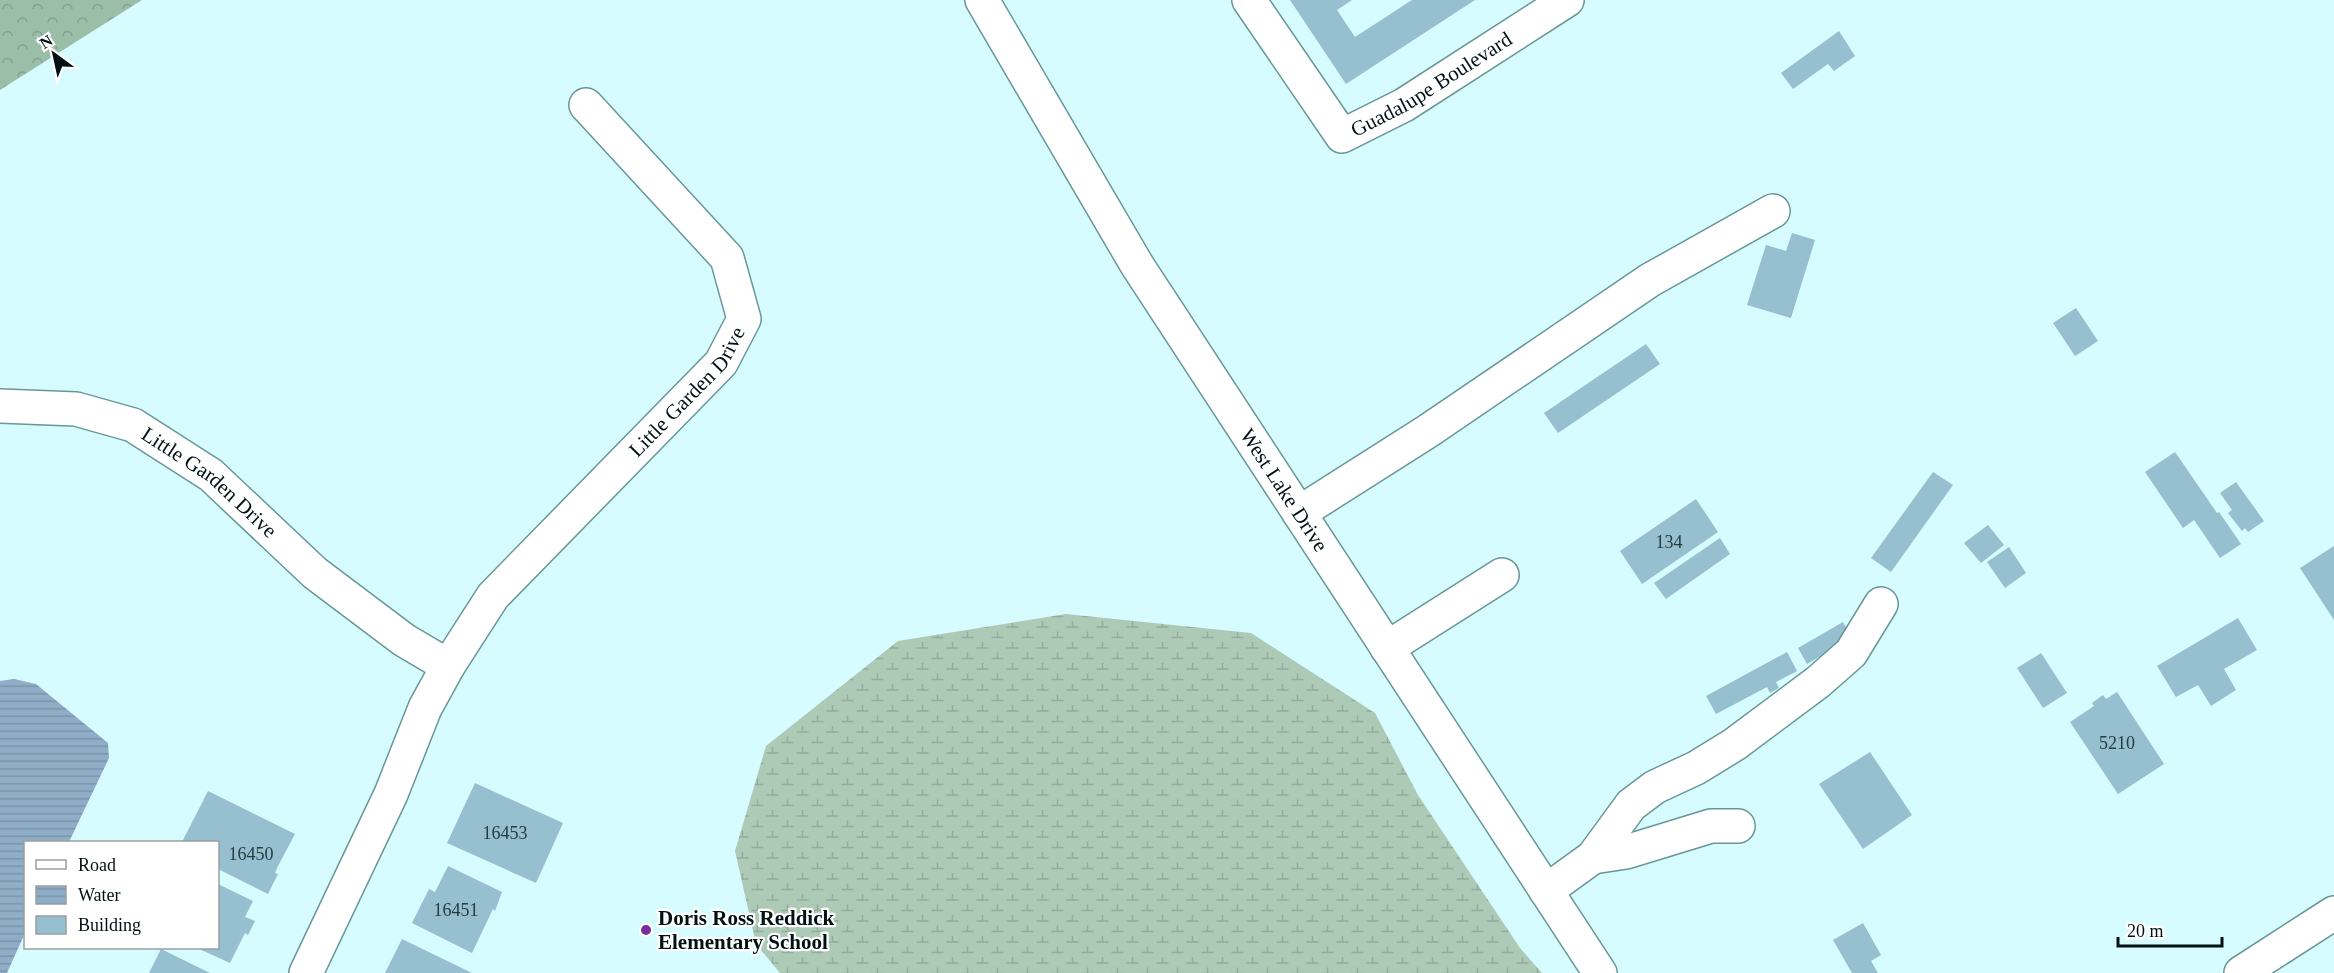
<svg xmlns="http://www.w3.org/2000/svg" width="2334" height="973" font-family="'Times New Roman',serif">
<defs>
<pattern id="forest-crowns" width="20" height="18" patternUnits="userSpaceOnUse" patternTransform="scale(1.5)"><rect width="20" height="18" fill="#9bbea8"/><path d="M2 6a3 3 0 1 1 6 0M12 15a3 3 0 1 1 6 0" fill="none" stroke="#84a290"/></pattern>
<pattern id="wetland-marsh" width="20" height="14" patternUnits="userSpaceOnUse" patternTransform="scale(1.5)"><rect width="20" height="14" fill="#adcab7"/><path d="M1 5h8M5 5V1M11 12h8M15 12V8" fill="none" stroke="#93ac9c"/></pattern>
<pattern id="water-rules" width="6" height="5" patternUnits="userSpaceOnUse" patternTransform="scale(1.5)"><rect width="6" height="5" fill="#90adc7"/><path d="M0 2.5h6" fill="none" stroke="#7a94aa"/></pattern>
</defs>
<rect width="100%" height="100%" fill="#d6fcff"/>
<path fill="url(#forest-crowns)" d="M0 0H142L0 90Z"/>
<path fill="url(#wetland-marsh)" d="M1066 614 1251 633 1375 713 1418 795 1520 948 1542 973H780L756 944 735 851 766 746 898 641Z"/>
<path fill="url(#water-rules)" d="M14 679 36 684 108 743 109 758 69 842H26L25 933 7 973H0V681Z"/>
<g fill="#96bfcf">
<path d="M1290 0H1352L1337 10 1355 37 1412 0H1475L1346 84Z"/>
<path d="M1839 31 1855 56 1834 71 1828 64 1793 89 1781 73Z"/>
<path d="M1792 233 1815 240 1791 318 1747 305 1766 245 1786 251Z"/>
<path d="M2076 308 2098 341 2075 356 2053 323Z"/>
<path d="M1646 344 1660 364 1558 433 1544 413Z"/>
<path d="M2175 452 2217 513 2219 512 2241 544 2220 558 2194 520 2183 528 2145 472Z"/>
<path d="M1933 472 1953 485 1891 572 1871 558Z"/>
<path d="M2236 482 2264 521 2248 532 2245 528 2242 531 2228 513 2232 510 2220 493Z"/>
<path d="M1696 499 1718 532 1642 584 1620 551Z"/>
<path d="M1988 525 2004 545 1981 563 1964 543Z"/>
<path d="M1720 538 1730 554 1666 599 1654 583Z"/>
<path d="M2334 546V620L2300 568Z"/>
<path d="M2009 547 2026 573 2005 588 1987 562Z"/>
<path d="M2238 618 2257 650 2224 669 2236 690 2211 706 2198 685 2176 697 2157 666Z"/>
<path d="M1843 622 1852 638 1807 664 1798 648Z"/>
<path d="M1787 652 1797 671 1776 682 1779 688 1770 693 1767 687 1716 714 1706 696Z"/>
<path d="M2041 653 2067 693 2043 708 2017 668Z"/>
<path d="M2117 692 2164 764 2118 794 2070 722 2094 706 2092 703 2103 695 2106 699Z"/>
<path d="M1870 752 1912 815 1863 849 1819 784Z"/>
<path d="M475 783 563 823 536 883 447 843Z"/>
<path d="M208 791 295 834 278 866 275 873 278 874 268 894 218 869V842H182Z"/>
<path d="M448 866 502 892 495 911 493 909 472 953 412 923 429 889 435 892Z"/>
<path d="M218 884 253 901 245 917 255 921 248 935 245 933 230 963 197 948H218Z"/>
<path d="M1863 923 1881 955 1871 961 1878 973H1852L1833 940Z"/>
<path d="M402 939 472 973H385Z"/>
<path d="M161 949 210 973H149Z"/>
</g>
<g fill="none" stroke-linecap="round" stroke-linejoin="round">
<g stroke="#689699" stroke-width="36">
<g id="minor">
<path id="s1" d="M982 0 1137 265 1600 973"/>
<path id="s2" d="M1249 0 1342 136 1404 105 1567 0"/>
<path id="s3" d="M0 406 76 409 133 425 211 475 315 573 404 640 448 666"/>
<path d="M1299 513 1428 431 1650 280 1773 211"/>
<path d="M1387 648 1502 575"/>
<path d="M1593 857 1626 852 1711 826H1738"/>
<path d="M1546 891 1593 857 1631 805 1655 787 1696 768 1735 744 1818 682 1851 653 1881 604"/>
<path id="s4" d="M306 973 391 794 425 708 448 666 493 596 721 363 744 319 727 258 586 105"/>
<path d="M2241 973 2334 913"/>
</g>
</g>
<use href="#minor" stroke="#fff" stroke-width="33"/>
</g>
<circle fill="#7a2d9e" stroke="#fff" stroke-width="2" cx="646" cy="930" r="6"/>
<g text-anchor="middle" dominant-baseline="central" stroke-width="4.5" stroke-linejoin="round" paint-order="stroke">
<g font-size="18" fill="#263c40">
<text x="1669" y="542">134</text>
<text x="2117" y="743">5210</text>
<text x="505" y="833">16453</text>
<text x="251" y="854">16450</text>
<text x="456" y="910">16451</text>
</g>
<g font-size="21" fill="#011011" stroke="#fff">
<text stroke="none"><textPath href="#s2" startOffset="268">Guadalupe Boulevard</textPath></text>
<text stroke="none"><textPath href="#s4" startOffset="704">Little Garden Drive</textPath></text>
<text stroke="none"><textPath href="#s3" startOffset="231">Little Garden Drive</textPath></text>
<text stroke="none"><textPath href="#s1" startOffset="576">West Lake Drive</textPath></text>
</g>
<g font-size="21" font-weight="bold" fill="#011011" stroke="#fff" text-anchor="start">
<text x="658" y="918">Doris Ross Reddick<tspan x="658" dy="24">Elementary School</tspan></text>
</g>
</g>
<rect x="24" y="841" width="195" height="108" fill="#ffffff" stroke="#999fa0" stroke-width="1.5"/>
<rect x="36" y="860" width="30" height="9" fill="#ffffff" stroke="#999fa0" stroke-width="1.5"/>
<text x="78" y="871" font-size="18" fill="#011011">Road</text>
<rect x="36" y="886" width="30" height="18" fill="url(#water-rules)" stroke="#999fa0" stroke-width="1.5"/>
<text x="78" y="901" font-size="18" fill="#011011">Water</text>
<rect x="36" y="916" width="30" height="18" fill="#96bfcf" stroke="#999fa0" stroke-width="1.5"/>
<text x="78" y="931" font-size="18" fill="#011011">Building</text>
<g transform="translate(54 54) rotate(327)" stroke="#ffffff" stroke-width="4.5" paint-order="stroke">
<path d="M0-4.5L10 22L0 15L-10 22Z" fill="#011011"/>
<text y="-9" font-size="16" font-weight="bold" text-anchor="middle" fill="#011011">N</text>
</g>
<path d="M2118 937v9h104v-9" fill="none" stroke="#011011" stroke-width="3"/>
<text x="2127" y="937" font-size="18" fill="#011011" stroke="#ffffff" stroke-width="4.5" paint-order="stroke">20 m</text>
</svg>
